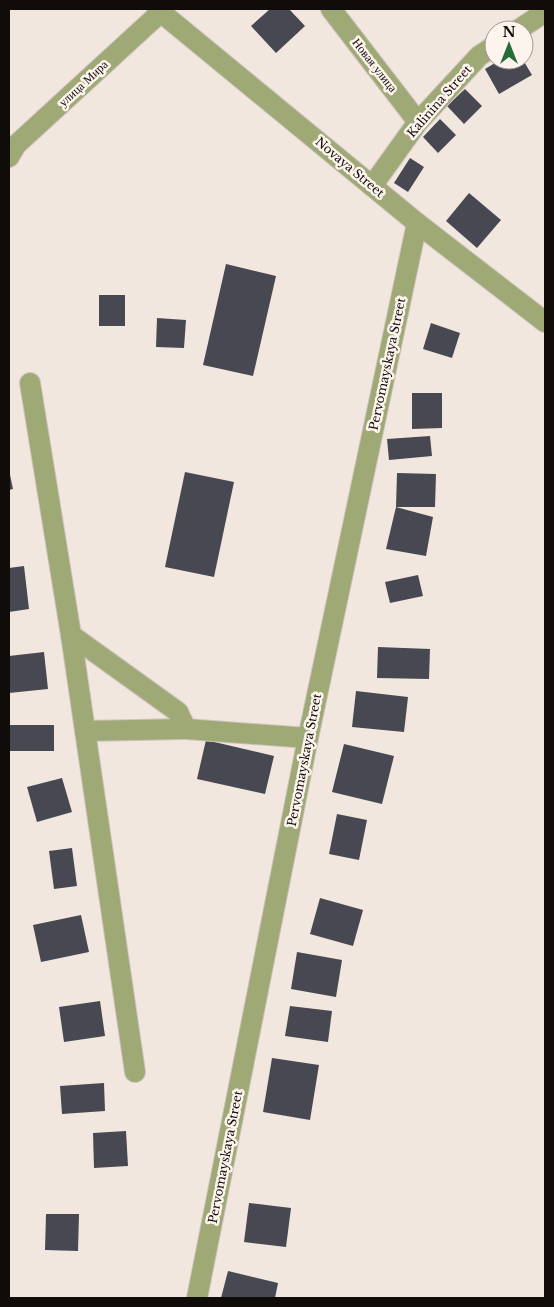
<svg xmlns="http://www.w3.org/2000/svg" width="554" height="1307" font-family="'Libre Baskerville',serif">
<rect width="100%" height="100%" fill="#f2e7df"/>
<g fill="#474852">
<path d="M270 9H289L305 26 276 53 251 26Z"/>
<path d="M500 60H523L532 75 499 94 485 69Z"/>
<path d="M465 89 482 106 464 124 447 106Z"/>
<path d="M440 119 456 135 438 153 423 137Z"/>
<path d="M410 158 424 167 408 192 394 183Z"/>
<path d="M469 193 501 220 477 248 446 221Z"/>
<path d="M226 264 276 276 253 376 203 365Z"/>
<rect x="99" y="295" width="26" height="31"/>
<path d="M157 318 186 320 184 348 156 347Z"/>
<path d="M431 323 460 333 452 358 423 349Z"/>
<path d="M412 393H442V428L412 429Z"/>
<path d="M430 436 432 456 389 460 387 439Z"/>
<path d="M9 470 13 489 9 490Z"/>
<path d="M185 472 234 482 214 577 165 567Z"/>
<path d="M397 473 436 474 435 507H396L433 517 426 556 386 549 396 507Z"/>
<path d="M24 566 29 609 9 612V568Z"/>
<path d="M418 575 423 596 390 603 385 582Z"/>
<path d="M378 647 430 649 429 679 377 678Z"/>
<path d="M44 652 48 689 9 693V656Z"/>
<path d="M356 691 408 697 404 732 352 727Z"/>
<rect x="9" y="725" width="45" height="26"/>
<path d="M206 740 274 756 265 794 197 779Z"/>
<path d="M344 744 394 756 382 804 332 792Z"/>
<path d="M62 778 72 812 37 822 27 787Z"/>
<path d="M337 814 367 820 359 860 329 854Z"/>
<path d="M72 848 77 886 54 889 49 851Z"/>
<path d="M320 898 363 910 353 946 310 934Z"/>
<path d="M81 915 89 952 41 962 33 925Z"/>
<path d="M297 952 342 960 336 997 291 989Z"/>
<path d="M100 1001 105 1036 64 1042 59 1007Z"/>
<path d="M290 1006 332 1011 328 1042 285 1036Z"/>
<path d="M272 1058 319 1065 310 1120 263 1112Z"/>
<path d="M104 1083 105 1111 62 1114 60 1086Z"/>
<path d="M126 1131 128 1166 94 1168 93 1133Z"/>
<path d="M249 1203 291 1208 286 1247 244 1242Z"/>
<path d="M46 1214H79L78 1251 45 1250Z"/>
<path d="M228 1271 278 1283 275 1298H221Z"/>
</g>
<g fill="none" stroke-linecap="round" stroke-linejoin="round">
<g stroke="#cec4bd" stroke-width="22">
<g id="minor">
<path d="M157 9 417 223 545 322"/>
<path d="M331 9 418 122"/>
<path d="M518 30 545 12"/>
<path d="M9 157 16 145 161 12"/>
<path d="M372 186 418 122 479 56 494 46"/>
<path d="M30 383 71 635 135 1072"/>
<path d="M71 635 178 712 186 729 308 738"/>
<path d="M85 731 186 729"/>
<path d="M197 1298 308 738 417 223"/>
</g>
</g>
<use href="#minor" stroke="#9fa975" stroke-width="20"/>
</g>
<g text-anchor="middle" dominant-baseline="central" stroke-width="5" stroke-linejoin="round" paint-order="stroke">
<g font-size="12" fill="#0f0c09" stroke="#fef4ee">
<text transform="translate(375 65) rotate(52)">Новая улица</text>
<text transform="translate(83 83) rotate(-43)">улица Мира</text>
<text transform="translate(439 101) rotate(-49)">Kalinina Street</text>
<text transform="translate(350 167) rotate(40)">Novaya Street</text>
<text transform="translate(387 364) rotate(-78)">Pervomayskaya Street</text>
<text transform="translate(304 760) rotate(-79)">Pervomayskaya Street</text>
<text transform="translate(225 1157) rotate(-79)">Pervomayskaya Street</text>
</g>
</g>
<rect width="554" height="1307" fill="none" stroke="#0f0c09" stroke-width="20"/>
<g transform="translate(509 45)"><circle r="24" fill="#fef4ee" stroke="#9e9792"/>
<path d="M0-4L9 19L0 12L-9 19Z" fill="#256c38"/>
<text y="-8" font-size="14" font-weight="bold" text-anchor="middle" fill="#0f0c09">N</text>
</g>
</svg>
